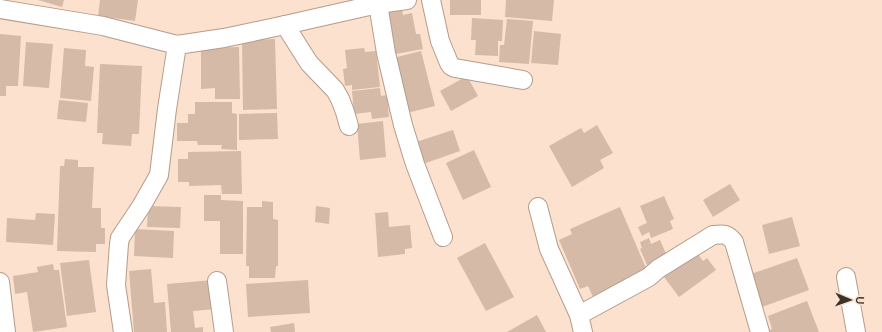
<svg xmlns="http://www.w3.org/2000/svg" width="882" height="332" font-family="Manrope,sans-serif">
<rect width="100%" height="100%" fill="#fce1ce"/>
<g fill="#d4baa7">
<path d="M38 0H64L62 7Z"/>
<path d="M100 0H138L135 21 98 16Z"/>
<rect x="450" y="0" width="31" height="15"/>
<path d="M506 0H554L552 21 505 17Z"/>
<path d="M402 9 403 15 412 13 416 34H420L423 49 396 54 394 44 391 45 387 12Z"/>
<path d="M472 18 503 20 502 41H498V56L475 55 476 40H471Z"/>
<path d="M507 19 533 21 529 64 499 62 500 45H504Z"/>
<path d="M534 31 561 34 558 65 531 63Z"/>
<path d="M0 34 21 36 18 86H6V96H0Z"/>
<path d="M275 39 277 109 243 110 242 40Z"/>
<path d="M26 42 53 44 49 88 23 86Z"/>
<path d="M239 47 240 99H215V88L201 89V48Z"/>
<path d="M64 48 86 50 85 66 94 67 91 101 60 98Z"/>
<path d="M364 48 365 52 376 51 380 87 352 90V85L345 86 343 69 347 68 345 50Z"/>
<path d="M421 51 435 106 407 113 393 58Z"/>
<path d="M100 64 142 66 139 134H132L131 146 102 144 103 133H97Z"/>
<path d="M467 76 478 96 451 111 440 91Z"/>
<path d="M380 88 381 96 387 95 389 117 372 119 371 112 354 114 352 91Z"/>
<path d="M59 100 88 103 86 122 57 119Z"/>
<path d="M195 102H232V113L237 114V150L221 149 222 145H198L197 141H177V123H188V114H195Z"/>
<path d="M277 113 278 139 239 140V114Z"/>
<path d="M383 121 386 157 360 160 357 124Z"/>
<path d="M597 125 613 153 600 160 604 168 572 187 549 146 581 128 584 133Z"/>
<path d="M453 130 460 151 423 164 416 142Z"/>
<path d="M474 150 491 187 463 200 446 163Z"/>
<path d="M241 151 242 194H222L221 185 189 186V182H178V159H188V152Z"/>
<path d="M65 159 78 160V167H94L92 208H101V228H105V244H96V252L57 251 60 166H64Z"/>
<path d="M730 184 740 200 713 217 703 200Z"/>
<path d="M204 195H221V200L243 201V254H220V221H204Z"/>
<path d="M664 196 674 219 670 221 673 229 651 238 649 232 642 236 638 227 647 223 640 206Z"/>
<path d="M262 201 273 202V219L278 220V266H276L275 278H249V266H246L247 207H262Z"/>
<path d="M148 206 181 207 180 228 147 227Z"/>
<path d="M316 206 330 208 329 224 315 222Z"/>
<path d="M620 207 648 273 593 297 588 286 580 289 559 240 572 234 570 229Z"/>
<path d="M388 212 389 227 410 225 412 248 405 249V254L378 257 375 213Z"/>
<path d="M36 213 55 214 53 245 6 242 7 218 35 220Z"/>
<path d="M792 217 800 246 769 254 762 225Z"/>
<path d="M135 229 174 231 173 258 134 256Z"/>
<path d="M649 238 651 244 660 240 667 256 647 265 640 249 642 248 640 242Z"/>
<path d="M485 243 514 297 486 311 457 258Z"/>
<path d="M697 253 703 261 707 258 716 270 679 297 661 273Z"/>
<path d="M797 258 809 290 759 308 748 275Z"/>
<path d="M89 260 96 312 67 316 60 263Z"/>
<path d="M53 264 54 270H59L67 327 33 332 27 292 15 294 13 276 38 272 37 267Z"/>
<path d="M151 269 154 303 165 302 167 332H134L129 271Z"/>
<path d="M213 280 216 309 193 311 195 328 203 327V332H171L167 284Z"/>
<path d="M308 280 310 313 248 317 246 284Z"/>
<path d="M807 301 819 332H769L768 331 772 329 768 316Z"/>
<path d="M537 315 546 332H507Z"/>
<path d="M294 323 295 332H271L270 327Z"/>
</g>
<g fill="none" stroke-linecap="round" stroke-linejoin="round">
<g stroke="#b59c8a" stroke-width="20">
<g id="minor">
<path d="M431 0 440 41 449 63 451 66 455 68 523 80"/>
<path d="M378 4 386 53 403 125 415 164 443 237"/>
<path d="M0 9 103 26 177 45 224 38 285 25 378 4 407 0"/>
<path d="M285 25 309 63 335 90 340 99 345 112 349 126"/>
<path d="M538 207 549 249 579 315 583 332"/>
<path d="M846 277 856 332"/>
<path d="M217 281 224 332"/>
<path d="M0 282 6 332"/>
<path d="M579 315 649 277 658 269 713 235C723 234 727 233 734 242L760 332"/>
<path d="M123 332 116 285 119 244 120 238 142 205 159 175 167 109 177 45"/>
</g>
</g>
<use href="#minor" stroke="#fff" stroke-width="18"/>
</g>
<g transform="translate(850 300) rotate(92)" stroke="#fce1ce" stroke-width="3" paint-order="stroke">
<path d="M0-3L7 15L0 10L-7 15Z" fill="#3d322b"/>
<text y="-6" font-size="11" font-weight="bold" text-anchor="middle" fill="#3d322b">U</text>
</g>
</svg>
